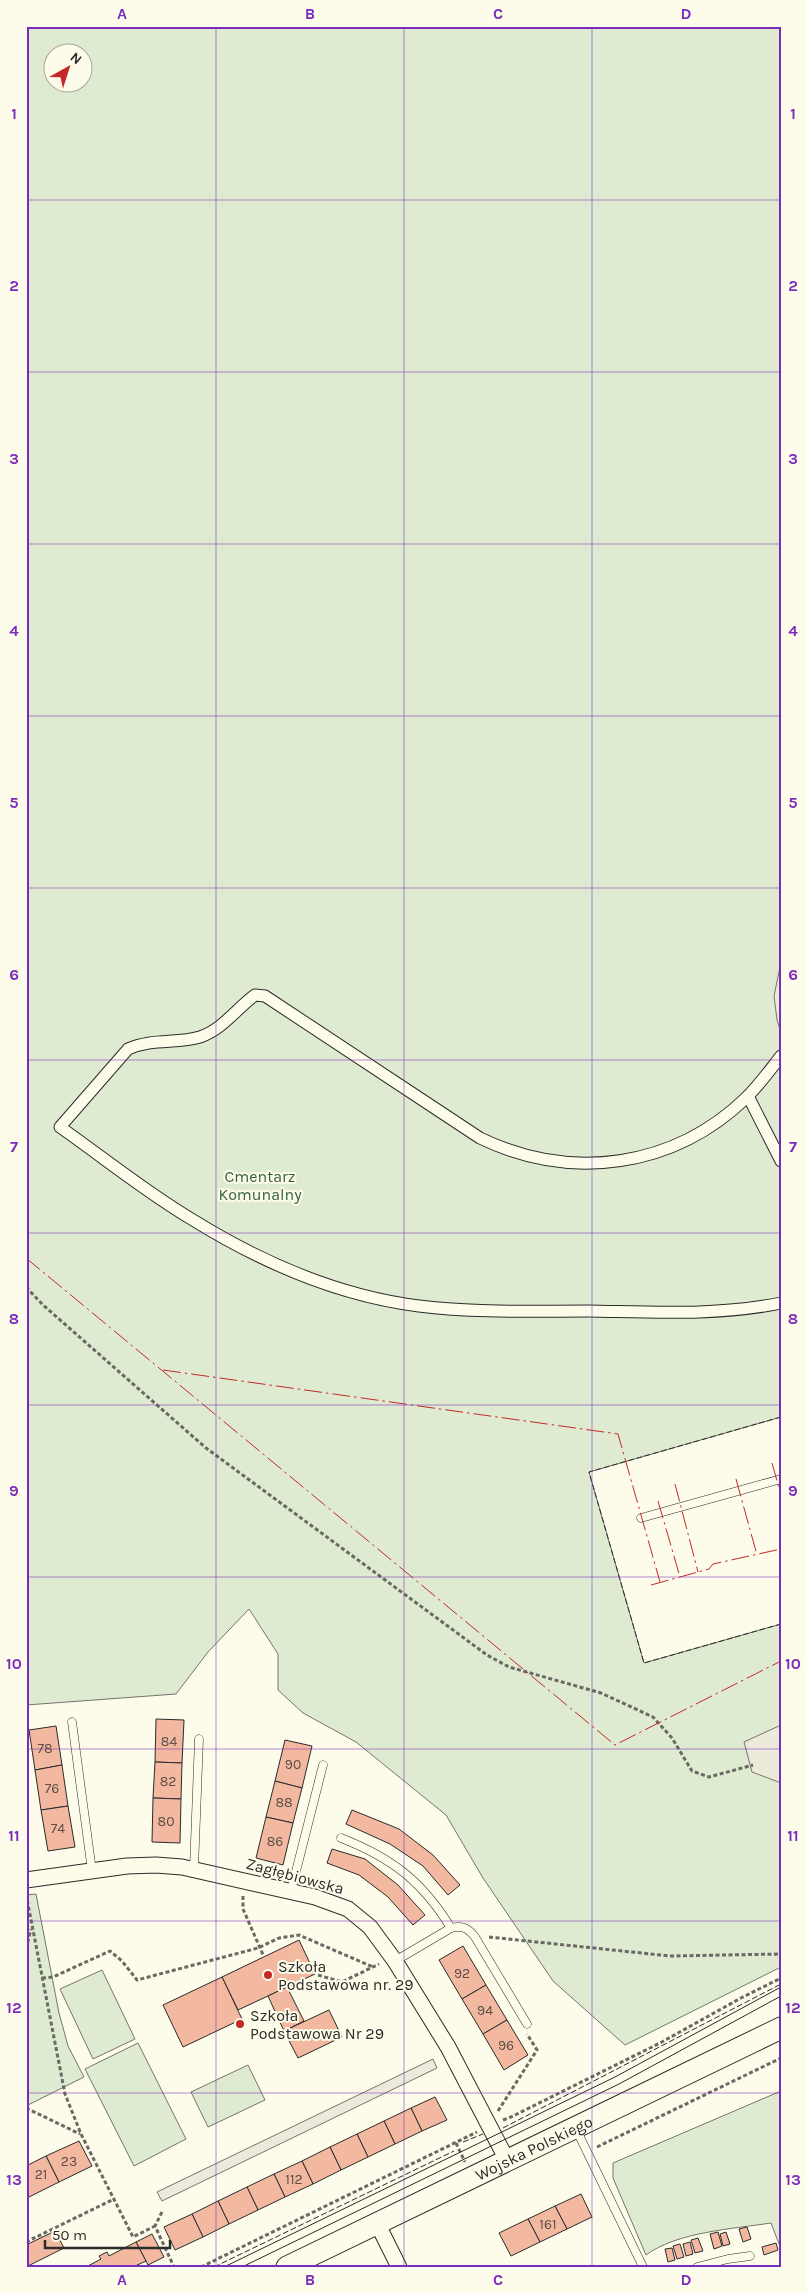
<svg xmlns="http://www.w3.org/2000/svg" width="807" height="2293" font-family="Karla,sans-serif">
<rect width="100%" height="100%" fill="#fdfbea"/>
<g fill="#deebd1" stroke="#74746e" fill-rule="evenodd">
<path d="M26 26H781V1417L589 1472 644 1663 781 1624V1967L625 2045 553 1981 483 1878 446 1815 356 1742 303 1713 278 1690V1654L249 1609 208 1652 176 1694 26 1705ZM52 52H82V82H52Z"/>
<path d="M36 1894 59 2013 68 2046 84 2077 26 2106V1895Z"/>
<path d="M102 1970 135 2039 93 2059 60 1989Z"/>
<path d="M138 2043 186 2139 134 2166 85 2069Z"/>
<path d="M248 2065 265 2100 208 2127 191 2092Z"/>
<path d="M781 2091V2249L771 2223C732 2229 677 2232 646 2255L613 2178V2163Z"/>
</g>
<g fill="#eceadb" stroke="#74746e">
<path d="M781 962V1032L777 1020 774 996Z"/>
<path d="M781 1725V1783L752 1772 744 1742Z"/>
<path d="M433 2059 437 2068 162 2201 157 2192Z"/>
</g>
<g fill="#f2b8a0" stroke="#2b2b2b">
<path d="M156 1719 184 1720 182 1763 155 1762Z"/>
<path d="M56 1726 62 1765 35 1770 29 1730Z"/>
<path d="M285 1740 312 1746 302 1788 275 1781Z"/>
<path d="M155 1762 182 1763 181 1799 153 1798Z"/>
<path d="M62 1765 68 1806 41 1810 35 1770Z"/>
<path d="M275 1781 302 1788 293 1823 266 1817Z"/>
<path d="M153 1798 181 1799 180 1843 152 1842Z"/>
<path d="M68 1806 75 1847 48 1851 41 1810Z"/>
<path d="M352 1810 399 1829 433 1855 460 1885 448 1895 423 1866 390 1844 346 1824Z"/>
<path d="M266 1817 293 1823 283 1865 256 1858Z"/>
<path d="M332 1849 365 1859 398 1885 425 1915 413 1925 388 1897 359 1875 327 1863Z"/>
<path d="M299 1940 315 1974 238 2010 222 1977Z"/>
<path d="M463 1946 486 1985 462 1999 439 1960Z"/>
<path d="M222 1977 242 2019 183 2047 163 2005Z"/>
<path d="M486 1985 507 2020 483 2034 462 1999Z"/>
<path d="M287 1987 304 2021 284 2031 268 1996Z"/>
<path d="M329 2010 342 2037 298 2058 284 2031Z"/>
<path d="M507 2020 528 2055 504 2070 483 2034Z"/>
<path d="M435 2097 447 2120 422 2131 411 2108Z"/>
<path d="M411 2108 422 2131 395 2144 384 2121Z"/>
<path d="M384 2121 395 2144 368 2157 357 2134Z"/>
<path d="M357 2134 368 2157 341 2170 330 2147Z"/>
<path d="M79 2141 92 2166 59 2182 46 2156Z"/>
<path d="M330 2147 341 2170 313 2184 302 2161Z"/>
<path d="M46 2156 59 2182 27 2198 26 2166Z"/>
<path d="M302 2161 313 2184 285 2197 274 2174Z"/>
<path d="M274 2174 285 2197 258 2210 247 2187Z"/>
<path d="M247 2187 258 2210 229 2224 218 2201Z"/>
<path d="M581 2194 592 2217 567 2229 555 2206Z"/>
<path d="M218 2201 229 2224 203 2237 192 2214Z"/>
<path d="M555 2206 567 2229 540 2242 528 2219Z"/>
<path d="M192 2214 203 2237 175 2250 164 2227Z"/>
<path d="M528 2219 540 2242 511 2256 499 2233Z"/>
<path d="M747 2227 751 2239 743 2242 739 2229Z"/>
<path d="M55 2231 64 2248 26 2267V2245Z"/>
<path d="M718 2232 722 2246 714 2249 710 2234Z"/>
<path d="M726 2232 730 2244 723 2246 720 2234Z"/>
<path d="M152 2234 164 2257 148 2265 136 2242Z"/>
<path d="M698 2238 703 2251 695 2253 691 2240Z"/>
<path d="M136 2242 146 2261 133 2267H86L101 2259 99 2256 107 2252 109 2256Z"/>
<path d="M690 2242 693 2254 686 2256 683 2244Z"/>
<path d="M776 2243 778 2250 764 2255 762 2247Z"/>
<path d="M680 2244 684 2257 677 2259 673 2246Z"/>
<path d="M672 2248 675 2260 668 2262 665 2249Z"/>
</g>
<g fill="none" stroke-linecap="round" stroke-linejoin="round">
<g stroke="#2b2b2b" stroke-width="9">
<g id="service">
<path d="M641 1518 781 1479"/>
<path d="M72 1722 92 1871"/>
<path d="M341 1838C392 1858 422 1881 451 1928"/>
<path d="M194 1868 199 1739"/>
<path d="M291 1891 323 1765"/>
<path d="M395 1961 451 1928C462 1925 468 1928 475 1937L527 2024"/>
<path d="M576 2129 643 2267"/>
<path d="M697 2267 728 2259 750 2256"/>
</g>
</g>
<g stroke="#2b2b2b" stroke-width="13">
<g id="pedestrian">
<path d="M781 1056C770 1070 759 1085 747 1097 674 1168 571 1182 480 1138L265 996 255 995C236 1009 223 1029 200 1037 177 1044 152 1038 128 1049L60 1127C104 1158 147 1193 193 1220 261 1262 339 1296 419 1306 475 1313 532 1311 588 1311 653 1312 717 1316 781 1303"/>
<path d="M748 1096 781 1161"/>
</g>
</g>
<g stroke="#2b2b2b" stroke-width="17">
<g id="minor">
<path d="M26 1880 127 1866 156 1865 182 1867 315 1897 348 1909 370 1927 395 1961 448 2047 507 2160"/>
<path d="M377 2223 399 2267"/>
</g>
</g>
<g stroke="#2b2b2b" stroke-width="23">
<g id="secondary">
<path id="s1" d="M287 2267 781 2028"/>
</g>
</g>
<g stroke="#6a6964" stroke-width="3" stroke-dasharray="4 2.5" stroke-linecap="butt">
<path d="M26 1287 43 1305 206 1448 487 1655 509 1667 601 1693 653 1717 672 1738 692 1771 709 1777 753 1765"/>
<path d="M26 1894 65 2094 81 2134 133 2237 155 2226"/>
<path d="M243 1896V1909L264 1957"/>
<path d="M489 1937 670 1956 781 1954"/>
<path d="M26 1949 31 1929"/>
<path d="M318 1975 342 1982 379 1964"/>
<path d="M42 1978 53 1977 110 1951 122 1961 137 1980 258 1948 279 1938 299 1935 373 1967"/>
<path d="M26 2108 80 2134"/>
<path d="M498 2111 537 2050 527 2034"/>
<path d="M503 2120 511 2117 660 2043 741 1998 781 1978"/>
<path d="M456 2143 465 2162"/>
<path d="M597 2147 781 2058"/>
<path d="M162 2212 155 2226 174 2267"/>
<path d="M26 2242 114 2199"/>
<path d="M201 2267 477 2132"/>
</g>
<use href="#service" stroke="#fdfbea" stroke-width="8"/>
<use href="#pedestrian" stroke="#fdfbea" stroke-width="11"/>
<use href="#minor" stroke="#fdfbea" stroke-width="15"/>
<use href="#secondary" stroke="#fdfbea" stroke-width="21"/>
<g stroke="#2b2b2b" stroke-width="1">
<path d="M224 2267 615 2077 781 1987"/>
<path d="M242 2267 619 2084 781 1996"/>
</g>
<g stroke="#2b2b2b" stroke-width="1" stroke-dasharray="6 2.5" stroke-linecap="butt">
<path d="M781 1417 589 1472 644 1663 781 1624"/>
<path d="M503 2128 781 1984"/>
<path d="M463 2142 483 2134"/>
<path d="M214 2267 454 2151"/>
</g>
<g stroke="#c62828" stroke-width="1" stroke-dasharray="18 4 2.5 4" stroke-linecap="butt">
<path d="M26 1258 615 1745 781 1661"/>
<path d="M163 1370 618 1434 660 1582"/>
<path d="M772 1463 781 1495"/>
<path d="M736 1479 757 1555"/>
<path d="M675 1484 698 1572"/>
<path d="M658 1501 680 1577"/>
<path d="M651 1585 709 1569 713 1564 781 1549"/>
</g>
</g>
<path fill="none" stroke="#7b2cbf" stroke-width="1" stroke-opacity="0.55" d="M216 26V2267M404 26V2267M592 26V2267M26 200H781M26 372H781M26 544H781M26 716H781M26 888H781M26 1060H781M26 1233H781M26 1405H781M26 1577H781M26 1749H781M26 1921H781M26 2093H781"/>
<g fill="#c62828" stroke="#fdfbea" stroke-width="2">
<circle cx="268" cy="1975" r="5"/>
<circle cx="240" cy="2024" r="5"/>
</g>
<g text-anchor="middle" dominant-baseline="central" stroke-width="4" stroke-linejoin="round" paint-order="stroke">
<g font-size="14" fill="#5d4e48">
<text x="169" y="1741">84</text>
<text x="45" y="1748">78</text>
<text x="293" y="1764">90</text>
<text x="168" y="1781">82</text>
<text x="52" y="1788">76</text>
<text x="284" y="1802">88</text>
<text x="166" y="1821">80</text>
<text x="58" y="1828">74</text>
<text x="275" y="1841">86</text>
<text x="462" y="1973">92</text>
<text x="485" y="2010">94</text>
<text x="506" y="2045">96</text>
<text x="69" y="2161">23</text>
<text x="41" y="2174">21</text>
<text x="294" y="2179">112</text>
<text x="548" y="2224">161</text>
</g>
<g font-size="16" fill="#34623c" stroke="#fdfbea">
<text x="260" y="1176">Cmentarz<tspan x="260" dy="18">Komunalny</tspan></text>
</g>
<g font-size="16" fill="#2b2b2b" stroke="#fdfbea">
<text transform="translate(295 1876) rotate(15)">Zagłębiowska</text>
<text stroke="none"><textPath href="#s1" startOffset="274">Wojska Polskiego</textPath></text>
</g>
<g font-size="16" fill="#2b2b2b" stroke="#fdfbea" text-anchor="start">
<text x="278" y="1966">Szkoła<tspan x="278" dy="18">Podstawowa nr. 29</tspan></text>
<text x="250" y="2015">Szkoła<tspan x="250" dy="18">Podstawowa Nr 29</tspan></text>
</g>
</g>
<rect width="807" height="2293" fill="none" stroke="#fdfbea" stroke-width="55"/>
<g transform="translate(68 68) rotate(39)"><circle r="24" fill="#fdfbea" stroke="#a9a89e"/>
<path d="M0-4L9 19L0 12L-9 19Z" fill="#c62828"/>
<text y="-8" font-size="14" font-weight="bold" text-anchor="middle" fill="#2b2b2b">N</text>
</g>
<path d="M45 2240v8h125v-8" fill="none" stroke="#2b2b2b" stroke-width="2.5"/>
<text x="52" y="2240" font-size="15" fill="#2b2b2b" stroke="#fdfbea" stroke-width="4" paint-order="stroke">50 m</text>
<rect x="28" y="28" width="752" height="2238" fill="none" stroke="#7b2cbf" stroke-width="2"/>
<g font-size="16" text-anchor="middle" font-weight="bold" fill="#7b2cbf">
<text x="122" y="19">A</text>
<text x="310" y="19">B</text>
<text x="498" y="19">C</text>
<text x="686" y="19">D</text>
<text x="14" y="119">1</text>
<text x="793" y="119">1</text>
<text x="14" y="291">2</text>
<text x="793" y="291">2</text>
<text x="14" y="464">3</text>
<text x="793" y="464">3</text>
<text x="14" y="636">4</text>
<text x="793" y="636">4</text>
<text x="14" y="808">5</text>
<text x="793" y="808">5</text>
<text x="14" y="980">6</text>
<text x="793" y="980">6</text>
<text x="14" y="1152">7</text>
<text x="793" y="1152">7</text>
<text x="14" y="1324">8</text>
<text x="793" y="1324">8</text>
<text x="14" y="1496">9</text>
<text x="793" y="1496">9</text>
<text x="14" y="1669">10</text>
<text x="793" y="1669">10</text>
<text x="14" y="1841">11</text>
<text x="793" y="1841">11</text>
<text x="14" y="2013">12</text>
<text x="793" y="2013">12</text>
<text x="14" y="2185">13</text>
<text x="793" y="2185">13</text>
<text x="122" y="2285">A</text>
<text x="310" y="2285">B</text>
<text x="498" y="2285">C</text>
<text x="686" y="2285">D</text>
</g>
</svg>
